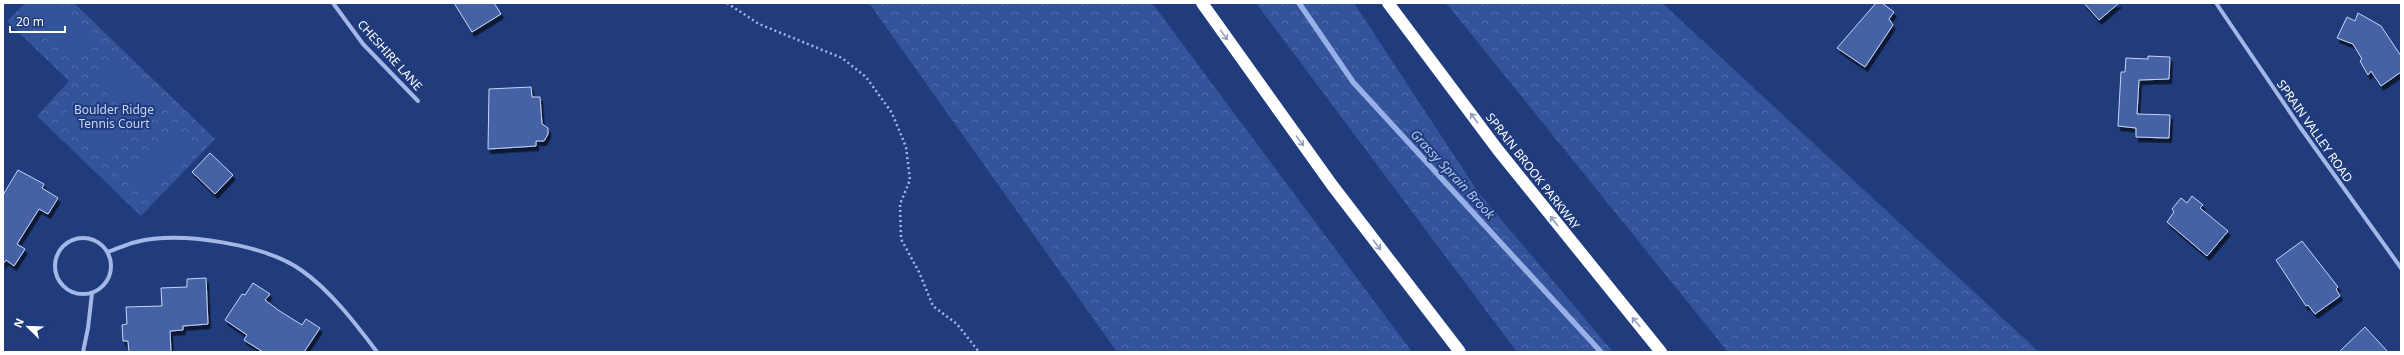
<svg xmlns="http://www.w3.org/2000/svg" width="2404" height="355" font-family="'Noto Sans',sans-serif">
<defs>
<pattern id="forest-crowns" width="20" height="18" patternUnits="userSpaceOnUse"><rect width="20" height="18" fill="#33539b"/><path d="M2 6a3 3 0 1 1 6 0M12 15a3 3 0 1 1 6 0" fill="none" stroke="#526daa"/></pattern>
<filter id="shadow"><feDropShadow dx="2.5" dy="4.5" stdDeviation="0" flood-color="#0009"/></filter>
</defs>
<rect width="100%" height="100%" fill="#203c7d"/>
<g fill="url(#forest-crowns)">
<path d="M25 3H74L215 139 141 216 37 116 69 81 7 21Z"/>
<path d="M869 3H1152L1412 352H1117Z"/>
<path d="M1256 3H1354L1478 192 1613 352H1517Z"/>
<path d="M1446 3H1662L2039 352H1728Z"/>
</g>
<g fill="#33539b">
<path d="M38 3H59L95 38 74 59 27 14Z"/>
<path d="M116 60 162 106 141 127 95 82Z"/>
<path d="M81 96 127 142 106 164 60 118Z"/>
<path d="M175 128 196 149 150 196 129 175Z"/>
</g>
<g fill="none" stroke-linecap="round" stroke-linejoin="round">
<path stroke="#97b1e8" stroke-width="5.5" d="M1299 3 1353 82 1601 352"/>
</g>
<g fill="#4462a4" stroke="#c6d5f5" filter="url(#shadow)">
<path d="M454 3H494L501 14 472 32Z"/>
<path d="M1876 3H1882L1894 12 1889 19 1893 25 1865 67 1837 48Z"/>
<path d="M2084 3H2119L2099 20Z"/>
<path d="M2358 13 2381 26 2401 56V72L2381 86 2371 71 2368 75 2360 61 2362 59 2353 44 2337 38 2347 17 2355 21Z"/>
<path d="M2148 56 2170 57 2169 79 2139 80 2137 114 2170 115 2169 138 2136 137V128L2118 126 2121 72H2125L2126 58 2148 59Z"/>
<path d="M531 87 532 97H540L542 124 548 128V134L544 141H536V146L488 149 489 89Z"/>
<path d="M210 153 233 175 215 194 192 172Z"/>
<path d="M18 170 44 184 42 188 58 198 48 214 39 209 17 244 25 249 14 266 6 260 3 264V195Z"/>
<path d="M2192 196 2203 205 2200 208 2228 231 2207 256 2167 222 2174 212 2172 209 2181 198 2187 203Z"/>
<path d="M2302 241 2338 287 2336 289 2340 296 2315 314 2308 305 2306 306 2276 260Z"/>
<path d="M206 278 208 324 183 326V330L170 331 171 352H129L128 341H123L122 325 127 324 126 307 162 306 161 288 187 287V279Z"/>
<path d="M253 283 270 294 265 300 278 310 302 325 306 319 320 328 304 352H263L244 340 247 335 225 320 242 294 245 295Z"/>
<path d="M2365 327 2388 352H2339Z"/>
</g>
<g fill="none" stroke-linecap="round" stroke-linejoin="round">
<path stroke="#a3b8e7" stroke-width="2.5" stroke-dasharray="2 3" stroke-linecap="butt" d="M727 3 759 24 842 58 866 77 892 113 906 147 910 180 900 204 901 239 919 272 933 306 957 324 979 352"/>
<g stroke="#a3b8e7" stroke-width="4">
<path d="M333 3 363 44 418 101"/>
<path d="M2216 3 2300 127 2401 268"/>
<circle cx="83" cy="266" r="28"/>
<path d="M108 252C117 249 127 244 136 242 180 231 264 244 301 270 330 290 356 324 377 352"/>
<path d="M83 352 88 328 92 293"/>
</g>
<g stroke="#fff" stroke-width="12">
<path d="M1202 3 1332 185 1460 352"/>
<path d="M1388 3 1498 150 1661 352"/>
</g>
</g>
<defs><path id="oneway-shaft" d="M-6 0H5M1.5-3L5.5 0L1.5 3" fill="none" stroke-width="1.6" stroke-linecap="round" stroke-linejoin="round"/></defs>
<g stroke="#909ebe">
<use href="#oneway-shaft" transform="translate(1224 35) rotate(55)"/>
<use href="#oneway-shaft" transform="translate(1474 118) rotate(-127)"/>
<use href="#oneway-shaft" transform="translate(1300 141) rotate(54)"/>
<use href="#oneway-shaft" transform="translate(1554 221) rotate(-128)"/>
<use href="#oneway-shaft" transform="translate(1377 245) rotate(53)"/>
<use href="#oneway-shaft" transform="translate(1636 322) rotate(-130)"/>
</g>
<g text-anchor="middle" dominant-baseline="central" stroke-width="4" stroke-linejoin="round" paint-order="stroke">
<g font-size="12" fill="#fff" stroke="#203c7d">
<text transform="translate(390 55) rotate(48)">CHESHIRE LANE</text>
<text transform="translate(2315 131) rotate(55)">SPRAIN VALLEY ROAD</text>
<text transform="translate(1533 171) rotate(52)">SPRAIN BROOK PARKWAY</text>
</g>
<g font-size="12" fill="#c6d5f5" stroke="#203c7d">
<text x="114" y="109">Boulder Ridge<tspan x="114" dy="14">Tennis Court</tspan></text>
</g>
<g font-size="13" font-style="italic" fill="#aec3ee" stroke="#203c7d">
<text transform="translate(1453 174) rotate(47)">Grassy Sprain Brook</text>
</g>
</g>
<rect width="2404" height="355" fill="none" stroke="#ffffff" stroke-width="8"/>
<g transform="translate(28 327) rotate(293)" stroke="#203c7d" stroke-width="3" paint-order="stroke">
<path d="M0-3L7 15L0 10L-7 15Z" fill="#ffffff"/>
<text y="-6" font-size="11" font-weight="bold" text-anchor="middle" fill="#ffffff">N</text>
</g>
<path d="M10 26v6h55v-6" fill="none" stroke="#ffffff" stroke-width="2"/>
<text x="16" y="26" font-size="12" fill="#ffffff" stroke="#203c7d" stroke-width="3" paint-order="stroke">20 m</text>
</svg>
